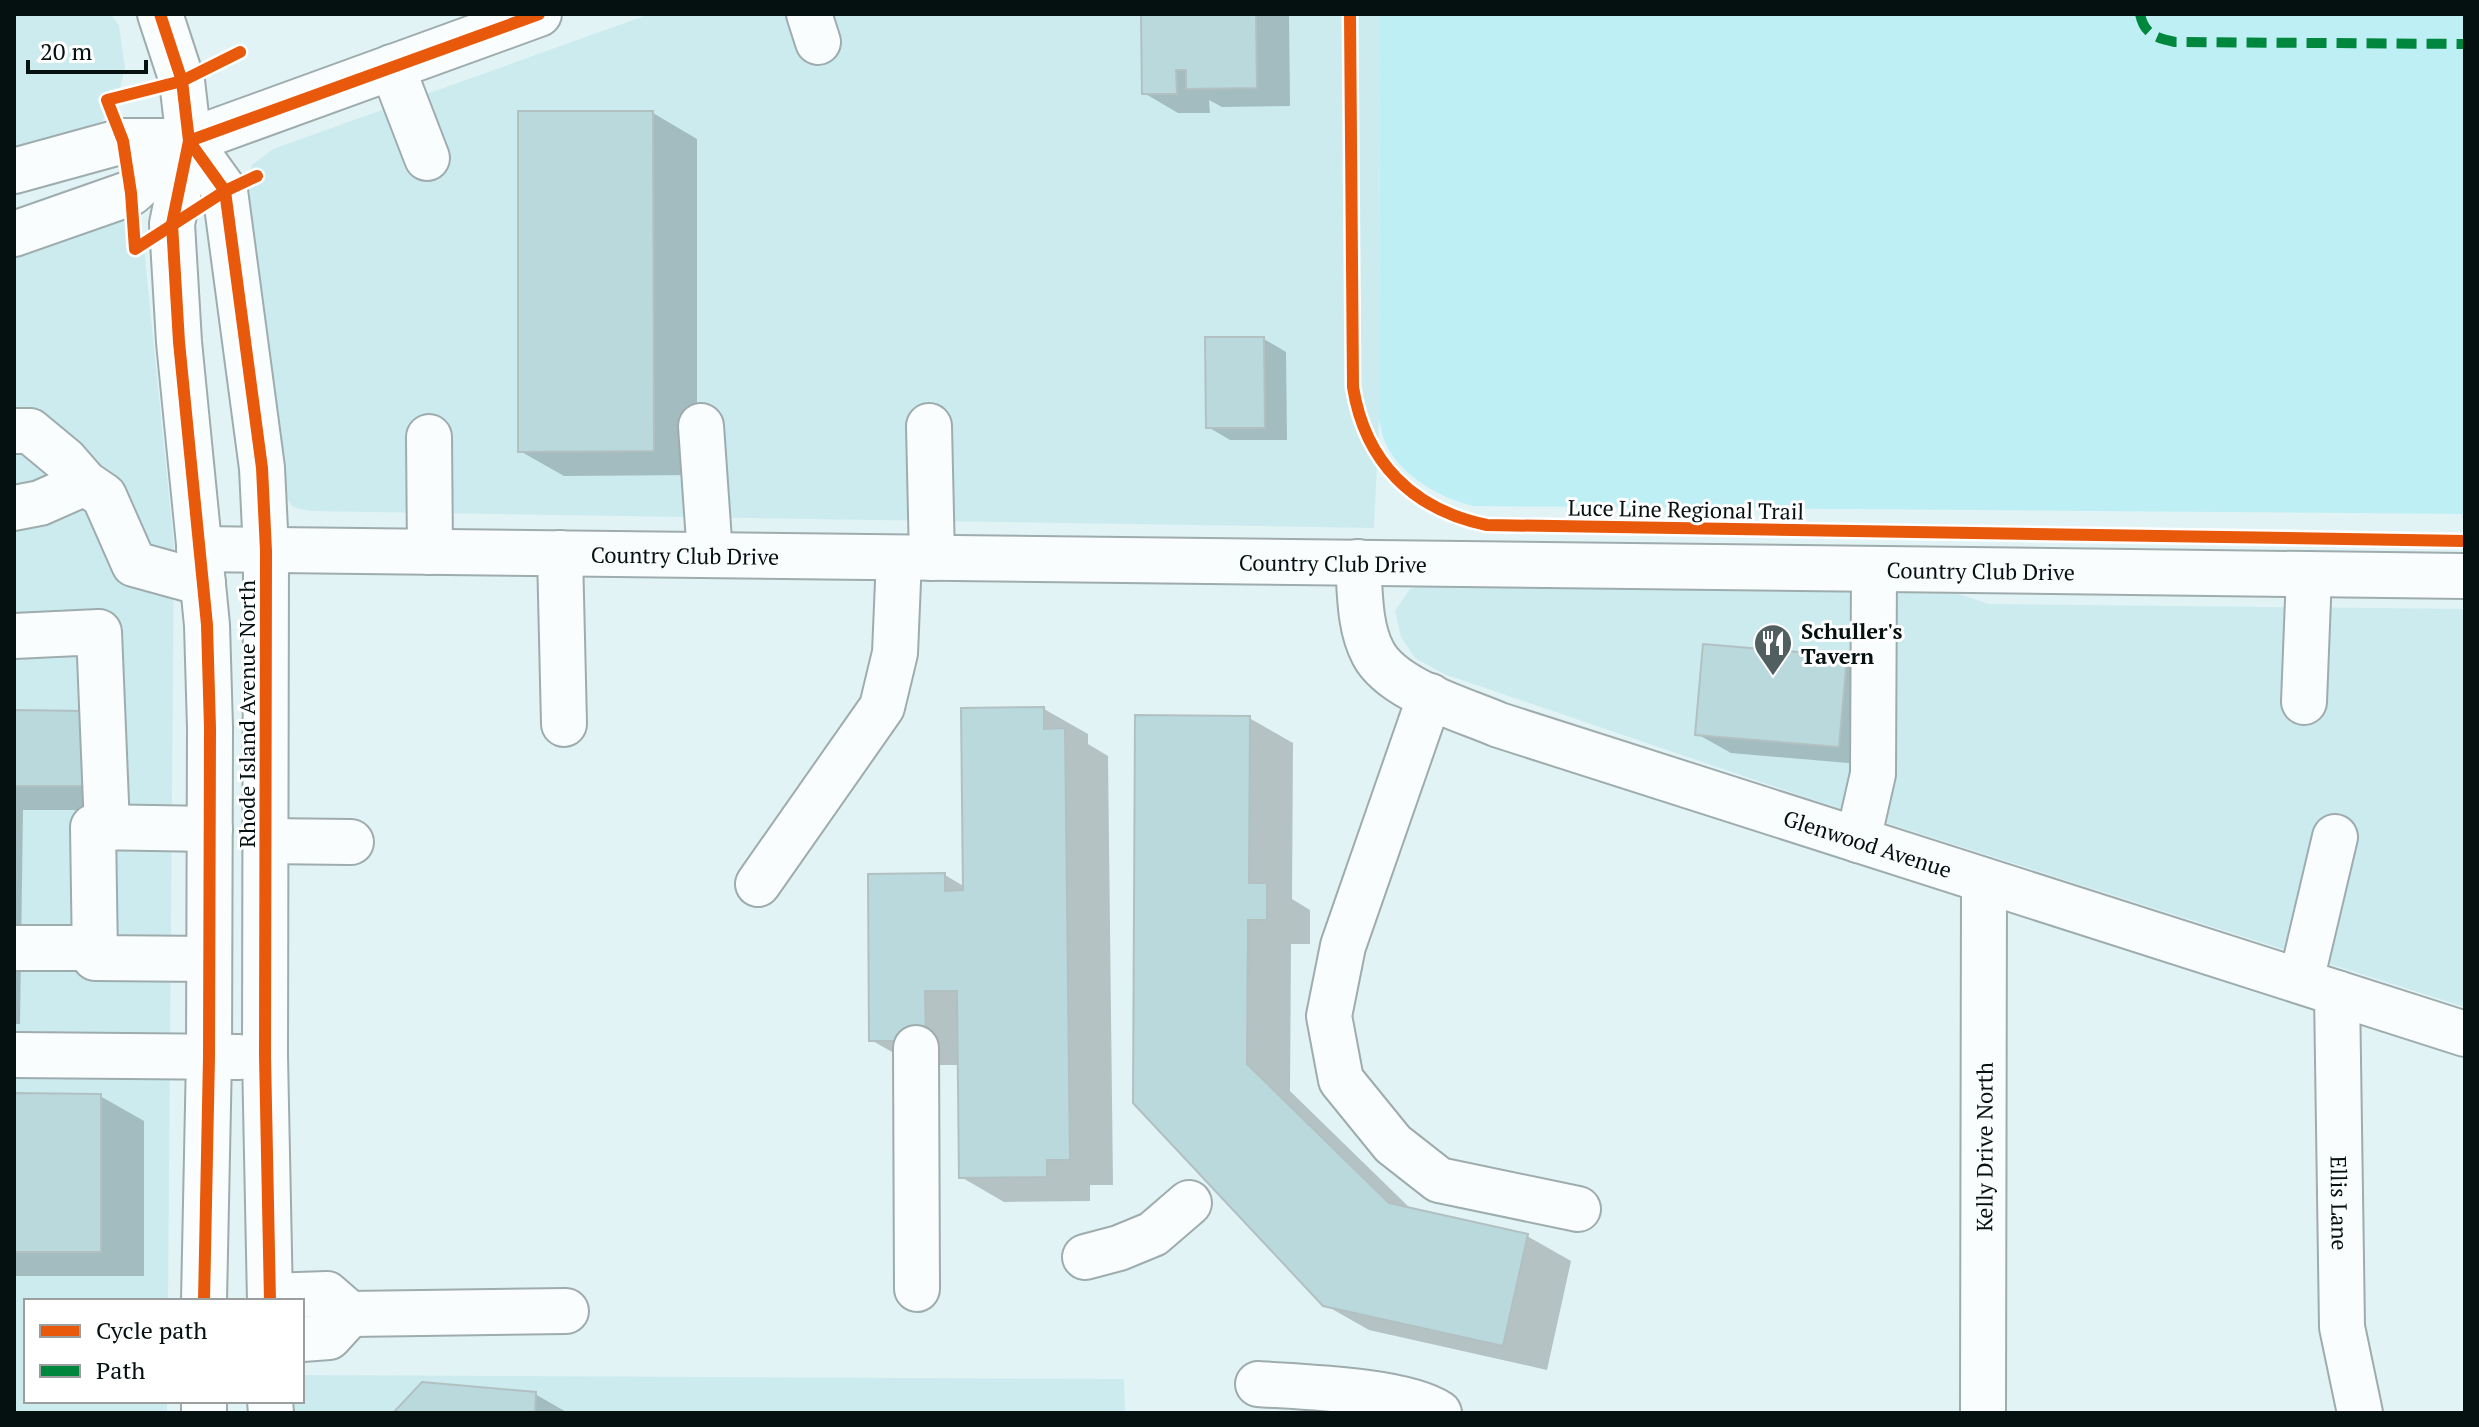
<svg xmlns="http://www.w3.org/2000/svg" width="2479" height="1427" font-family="'PT Serif',serif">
<rect width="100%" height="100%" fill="#e1f3f5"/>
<g fill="#ccebef">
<path d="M14 14H111L119 26 125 68 117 100 101 122 14 149Z"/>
<path d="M650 14H1380L1379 419 1374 528 310 511 293 507 281 489 246 189 252 165 273 149Z"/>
<path d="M140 208 174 547 168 1301H26V1401H167V1413H14V250Z"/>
<path d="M1431 584 1947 590 1989 604 2465 609V1007L1805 797 1444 674 1415 658 1401 637 1395 611 1410 589Z"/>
<path d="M302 1375 1124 1379 1125 1413H290V1401H302Z"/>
</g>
<path fill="#beeff5" d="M1380 14H2465V514L1473 506C1440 498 1401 476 1386 444 1382 436 1381 426 1379 419Z"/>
<g fill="#0003">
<path d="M1143 14H1289L1290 106 1222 107 1209 100 1210 113H1178L1144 93Z"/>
<path d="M653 113 697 139V475L564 476 520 451Z"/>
<path d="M1264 339 1286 352 1287 440H1230L1208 427Z"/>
<path d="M1846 658 1880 677 1872 765 1731 753 1697 734Z"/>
<path d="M1044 709 1088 734V744L1108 756 1113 1185H1090V1201L1004 1202 961 1177 959 1065H915L871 1040 945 875 965 887Z"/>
<path d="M14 712 83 713 127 739V810H23L20 1024H14Z"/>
<path d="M1249 718 1293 743 1292 899 1310 910V944H1291L1290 1091 1412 1210 1527 1236 1571 1261 1547 1370 1369 1330 1325 1305 1135 1102Z"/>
<path d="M14 1095 100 1096 144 1121V1276H14Z"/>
<path d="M535 1394 568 1413H396Z"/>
</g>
<g fill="#b9d9dd" stroke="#b2c0c2" stroke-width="2">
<path d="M1141 14H1256L1257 88 1186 89V70H1176L1177 94H1142Z"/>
<path d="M518 111H653L654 451 518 452Z"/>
<path d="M1205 337H1264L1265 428H1206Z"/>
<path d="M1703 644 1847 656 1839 747 1695 735Z"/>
<path d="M1044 707V729L1065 728 1070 1160H1047V1177L959 1178 957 991H925L926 1041H869L868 874 945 873V891L963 890 961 708Z"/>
<path d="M14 710 84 711V786H14Z"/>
<path d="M1135 715 1250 716 1249 883H1267V920H1248L1247 1064 1389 1203 1528 1234 1503 1346 1323 1306 1133 1103Z"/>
<path d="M14 1093 101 1094V1252H14Z"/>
<path d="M422 1382 536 1392 535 1413H393Z"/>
</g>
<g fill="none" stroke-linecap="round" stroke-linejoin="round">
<g stroke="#9eacae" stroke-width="48">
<g id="minor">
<path d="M160 14 182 81 189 141 172 224 179 342 207 625 210 728 209 1057 204 1301"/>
<path d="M809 14 818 42"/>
<path d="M392 67 427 158"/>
<path d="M189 141 225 191 262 468 266 551 265 1056 270 1301"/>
<path d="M14 171 123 141H189L539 14"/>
<path d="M14 234 131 193 189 141"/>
<path d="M701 426 710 555"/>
<path d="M929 426 932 558"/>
<path d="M14 431H30L65 460 85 483 104 496 134 564 203 583"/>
<path d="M429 437 430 552"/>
<path d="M14 508 40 503 85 483"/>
<path id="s1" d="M199 549 2465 576"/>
<path d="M560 553 564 724"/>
<path id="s2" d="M1358 562C1360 591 1359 627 1373 653 1392 690 1462 709 1499 725L2465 1034"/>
<path d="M14 636 99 632 107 827"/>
<path d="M1430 696 1343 946 1329 1016 1341 1080 1393 1144 1439 1180 1578 1209"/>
<path d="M2304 702 2309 574"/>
<path d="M1858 840 1873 774 1874 569"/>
<path d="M265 841 351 842"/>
<path d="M758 884 882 707 895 653 899 558"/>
<path d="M14 948H95"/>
<path d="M209 959 95 958 93 827 210 829"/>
<path d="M2301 981 2335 837"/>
<path id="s3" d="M2337 993 2342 1327 2360 1413"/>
<path d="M916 1048 917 1289"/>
<path d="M14 1055 239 1057"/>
<path d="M1085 1257 1119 1248 1153 1234 1189 1203"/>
<path d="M270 1296 327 1294 350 1314 566 1311"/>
<path d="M302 1339 329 1337 350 1314"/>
<path d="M1258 1384C1303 1387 1405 1390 1439 1413"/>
<path d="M204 1401V1413"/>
<path d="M270 1401 271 1413"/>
<path id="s4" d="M1983 1413 1984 881"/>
</g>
</g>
<use href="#minor" stroke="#fafdfe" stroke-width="44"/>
<path stroke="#00873e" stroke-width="10" stroke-dasharray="20 10" stroke-linecap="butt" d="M2140 14C2144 34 2156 38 2175 42L2465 44"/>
<g stroke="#fff" stroke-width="17">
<g id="cycleway">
<path d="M160 14 182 81 189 141 172 224 179 342 207 625 210 728 209 1057 204 1301"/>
<path d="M1350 14 1353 387C1365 462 1413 510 1487 525L2465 541"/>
<path d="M240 52 182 81 107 100 123 141 131 193 135 249 225 191 257 176"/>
<path d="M189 141 225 191 262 468 266 551 265 1056 270 1301"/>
<path d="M189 141 539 14"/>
</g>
</g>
<use href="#cycleway" stroke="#e8590c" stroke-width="12"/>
</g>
<defs>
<g id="restaurant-pin" transform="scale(2)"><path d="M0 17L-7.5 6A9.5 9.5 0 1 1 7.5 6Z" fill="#525f61" stroke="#fff"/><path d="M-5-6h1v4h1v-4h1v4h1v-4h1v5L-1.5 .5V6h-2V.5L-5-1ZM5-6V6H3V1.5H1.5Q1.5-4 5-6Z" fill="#fff"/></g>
</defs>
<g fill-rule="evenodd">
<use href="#restaurant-pin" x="1773" y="643"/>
</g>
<g text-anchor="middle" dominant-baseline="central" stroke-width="6" stroke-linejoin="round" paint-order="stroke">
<g font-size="22" fill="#051011" stroke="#fff">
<text transform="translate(1686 509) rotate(1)">Luce Line Regional Trail</text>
<text stroke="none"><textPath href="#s1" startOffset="486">Country Club Drive</textPath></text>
<text stroke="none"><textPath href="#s1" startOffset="1134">Country Club Drive</textPath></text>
<text stroke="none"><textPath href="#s1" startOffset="1782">Country Club Drive</textPath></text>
<text transform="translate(246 714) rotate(-90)">Rhode Island Avenue North</text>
<text stroke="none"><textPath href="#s2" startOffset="628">Glenwood Avenue</textPath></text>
<text stroke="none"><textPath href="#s4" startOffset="266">Kelly Drive North</textPath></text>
<text stroke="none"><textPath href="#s3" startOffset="210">Ellis Lane</textPath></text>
</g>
<g font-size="22" font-weight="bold" fill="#051011" stroke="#fff" text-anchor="start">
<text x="1801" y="630">Schuller's<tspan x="1801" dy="25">Tavern</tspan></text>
</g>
</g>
<rect width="2479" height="1427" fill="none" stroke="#051011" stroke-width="32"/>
<rect x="24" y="1299" width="280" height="104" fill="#ffffff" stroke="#9b9fa0" stroke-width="2"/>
<rect x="40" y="1325" width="40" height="12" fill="#e8590c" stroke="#9b9fa0" stroke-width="2"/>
<text x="96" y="1339" font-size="24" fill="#051011">Cycle path</text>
<rect x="40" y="1365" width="40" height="12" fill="#00873e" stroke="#9b9fa0" stroke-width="2"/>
<text x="96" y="1379" font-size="24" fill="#051011">Path</text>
<path d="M28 60v12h118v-12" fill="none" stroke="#051011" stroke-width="4"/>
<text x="40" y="60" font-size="24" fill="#051011" stroke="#ffffff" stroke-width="6" paint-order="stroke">20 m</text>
</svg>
